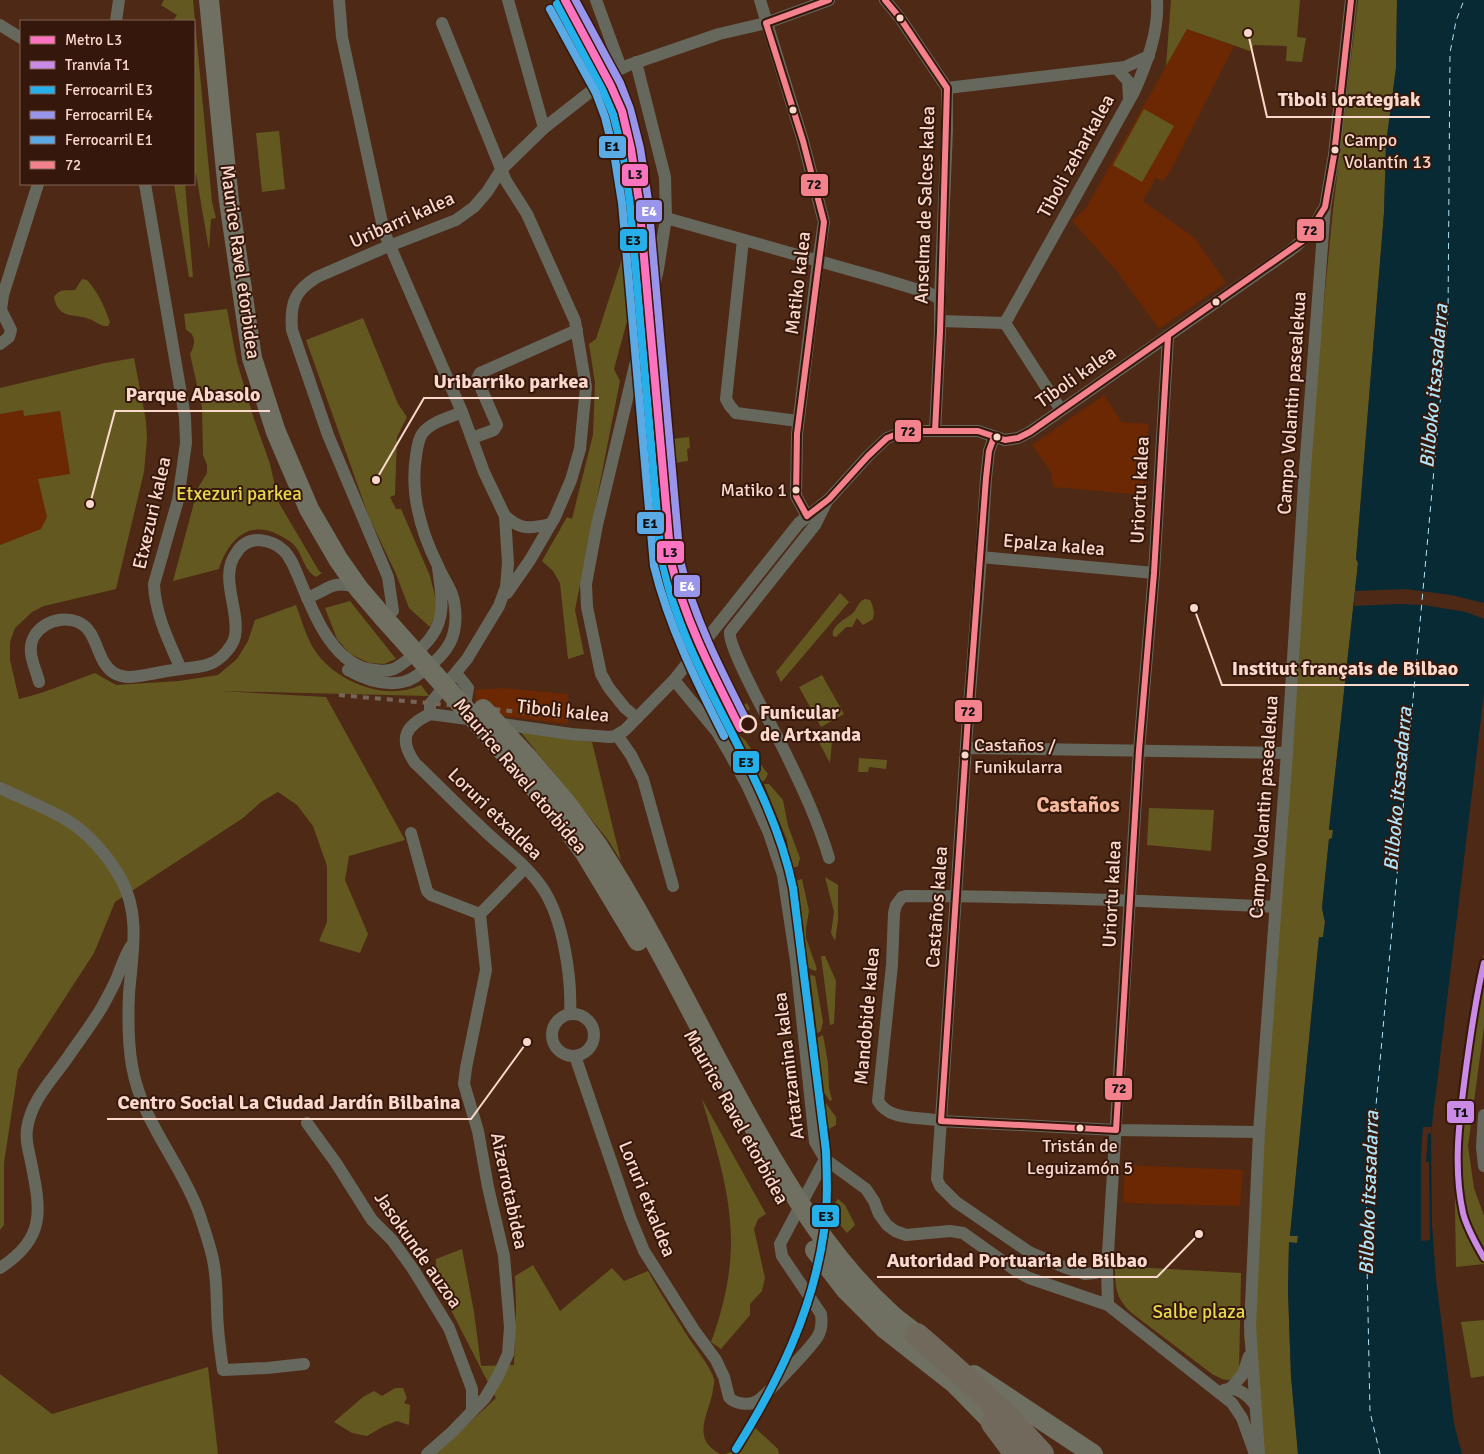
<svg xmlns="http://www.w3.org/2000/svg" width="1484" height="1454" font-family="Signika,sans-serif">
<rect width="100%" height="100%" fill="#4d2916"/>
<g fill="#6b2803">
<path d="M1187 29 1234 46 1171 170 1163 181 1156 178 1143 201 1195 238 1226 283 1159 329 1116 270 1072 221 1086 208Z"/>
<path d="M1104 395 1122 422 1149 424 1142 495 1053 487 1051 472 1032 445Z"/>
<path d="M23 410 24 416 60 411 70 474 41 530 0 545V414Z"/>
<path d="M504 688 568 694V724L476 713 475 690Z"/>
<path d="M1125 1165 1243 1170 1240 1206 1123 1203Z"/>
</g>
<g fill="#635920">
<path d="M164 0H193L212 202 216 218 211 219 209 250 196 174H194V21H173L177 15 161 5Z"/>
<path d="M1171 0H1300L1297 37 1306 38 1302 62 1286 61 1287 46 1254 45 1250 51 1187 29 1166 66Z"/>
<path d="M1358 0H1397L1396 68 1386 144 1384 213 1356 559 1358 563 1329 829 1333 830 1332 839H1329L1322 908 1325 922 1323 937H1319L1290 1235 1298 1236 1297 1243H1289L1288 1290 1291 1376 1298 1454H1259L1244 1336 1255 1202 1302 523 1333 210Z"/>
<path d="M620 82 639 161 642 185 645 237 630 310 614 369 620 381 575 610 584 654 568 659 560 583 553 571 542 561 567 517 572 519 593 435 595 383 589 344 596 339 620 265 625 244 628 214 626 192 613 128 599 96Z"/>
<path d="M1144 109 1174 126 1142 182 1113 165Z"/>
<path d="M279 131 285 189 262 192 256 133Z"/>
<path d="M174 184H185L193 277H189Z"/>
<path d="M82 279 87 280C98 292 104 306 110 322L108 326C100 327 96 321 89 319 74 313 58 320 54 297 60 288 66 291 75 290Z"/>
<path d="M227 309 237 362 253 416 270 464 279 503 319 571 322 573 316 577C304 570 303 556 295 546 291 541 284 538 279 535 249 519 228 540 219 569L173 581 198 488 207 473V465L203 455 202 407 190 354C195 345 197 335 186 330L184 314Z"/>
<path d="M363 318 398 404 407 417 397 437 395 495 390 497 396 509H401L430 576 437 604 435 615 430 627 409 608 396 574 369 517 306 340Z"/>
<path d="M134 358 146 421 147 438 144 472 116 589 44 606 32 612 15 628 10 642V660L19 699C45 693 70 682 95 673L116 685 179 681 218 675 237 659 248 641 255 620 296 605C302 621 307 641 318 655 341 684 387 701 421 685L429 696 218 691 326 697 405 840 349 856 345 880 368 934 360 953 319 941 327 922V866L313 826 297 805 278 792 261 802 243 818 115 902 94 953 18 1070 4 1163V1225L0 1230V545L41 529 47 517 38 479 70 474 60 411 24 416 23 410 0 414V388L105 363Z"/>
<path d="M689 437 690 448 687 449 688 461 674 463 671 439Z"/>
<path d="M840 593 849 602 781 682 776 672Z"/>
<path d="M865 599 870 600C873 606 875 612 873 619L863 625 857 618 852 627H846L836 637 833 636C831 626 845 619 852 614 858 609 857 602 865 599Z"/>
<path d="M350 601 396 659 384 664 369 663 350 654 337 639 325 608Z"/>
<path d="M822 675 844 714 821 727 799 687Z"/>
<path d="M747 703 750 709 739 717 743 729 718 717Z"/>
<path d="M728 729C733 732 741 736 745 740 754 752 759 763 768 774L765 780 761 782 758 779 744 750 741 751 729 734Z"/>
<path d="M519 730 592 742 621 861 608 840Z"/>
<path d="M833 730 830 763 814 733Z"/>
<path d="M859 758 887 760 886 769 869 767 868 772H858Z"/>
<path d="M764 784H769L783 800 788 826 800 858 798 866 793 868 788 851 787 840Z"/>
<path d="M1149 808 1214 810 1211 851 1147 845Z"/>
<path d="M825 877 838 885V920L835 941 831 933 834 912Z"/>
<path d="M802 879 809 911 806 928V938L817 969 815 971 807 967C801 939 794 910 795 881Z"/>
<path d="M1484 953V1027L1468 1146 1474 1188 1484 1216V1264L1456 1267 1454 1141 1468 1030Z"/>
<path d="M821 956H825L836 981 834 1024 830 1025Z"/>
<path d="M810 975 815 976 823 1022 821 1031 817 1033Z"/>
<path d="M823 1035 828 1063 829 1088 832 1100 830 1101 823 1091 817 1038Z"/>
<path d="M821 1098H822L836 1117V1125L829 1129 823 1121Z"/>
<path d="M702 1099 766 1214 758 1219 754 1229 765 1278 762 1291 750 1304V1315L721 1349 711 1342C723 1310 731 1275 731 1241 731 1192 715 1145 702 1099Z"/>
<path d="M838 1199 845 1205 855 1225 847 1233 830 1213V1209Z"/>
<path d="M462 1249 474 1312 481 1366 514 1365 516 1308 515 1276 533 1265 560 1311 612 1268 624 1281 648 1271C661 1295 676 1317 690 1340 697 1350 711 1368 714 1379 715 1382 713 1387 713 1390 709 1415 690 1438 720 1454H428L452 1439 496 1398 451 1310 435 1285 436 1259Z"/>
<path d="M1115 1266 1241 1273 1239 1373C1229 1384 1224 1380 1212 1374L1133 1314C1116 1299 1115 1289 1115 1266Z"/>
<path d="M1484 1320V1376L1471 1378 1461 1322Z"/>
<path d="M208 1367 218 1454H0V1374L52 1414Z"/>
<path d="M395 1388H403L407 1398 404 1403 410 1405 409 1425 397 1421 384 1426 367 1436 352 1433 334 1422 363 1397 374 1391 382 1396Z"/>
<path d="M754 1427 778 1449 779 1454H725L734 1451Z"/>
</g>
<path fill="#072a35" d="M1397 0H1484V693L1431 1133 1432 1224 1436 1279 1454 1424 1462 1454H1298L1291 1376 1288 1290 1289 1242 1297 1243 1298 1236H1290L1319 937H1323L1325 922 1322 908 1329 839 1332 838 1333 830H1329L1358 563 1356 559 1384 213 1386 144 1396 68Z"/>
<g fill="#4d2916">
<path d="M1406 589 1451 595 1484 603V619L1466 612 1423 605 1399 604 1354 606 1355 591Z"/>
<path d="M1423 1127H1432L1431 1133 1428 1134 1426 1162H1429L1430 1240 1421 1241V1157Z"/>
</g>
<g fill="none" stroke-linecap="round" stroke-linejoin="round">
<path stroke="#aee4f9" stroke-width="1" stroke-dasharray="6 5" stroke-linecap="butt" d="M1380 1454 1370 1412 1366 1215 1448 316 1450 53 1456 21 1464 0"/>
<g stroke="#67685d" stroke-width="12">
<path d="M339 0 342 37 384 232 462 412 484 472 505 516 508 563 506 587 499 606 467 659 430 704V714"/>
<path d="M508 0 544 128"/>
<path d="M596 0 621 68"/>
<path d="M760 0 803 141 824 222 818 261 797 434 796 496 807 516"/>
<path d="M885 0 900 18 947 88V130L940 299V332L935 431"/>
<path d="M116 21 119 0"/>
<path d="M442 23 506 181 527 214 575 321 586 387 580 449 571 480 555 517 530 560 507 593"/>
<path d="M0 25 21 38"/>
<path d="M636 62 665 177 666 218 658 269 597 525 586 584 587 607 601 674 609 688 625 708 637 718"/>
<path d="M1116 68 1128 81 1129 98"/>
<path d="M947 88 1125 67 1149 56"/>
<path d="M145 184 185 417 186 443 178 500 154 584C155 614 169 642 181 669"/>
<path d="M666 218 879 278 929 293 940 299"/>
<path d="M743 240 726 399 730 406 736 413 798 421"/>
<path d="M940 321 1005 323"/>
<path d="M1005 323 1135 90C1147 62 1159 32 1157 0"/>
<path d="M1005 323 1061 410"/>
<path d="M0 344 9 337 11 330 1 310 3 295 38 184"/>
<path d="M994 437 989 451 986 478 981 557 967 731 937 1179 940 1186 956 1202 1029 1252 1064 1267 1085 1274 1095 1273 1107 1269"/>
<path d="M472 438 494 430 497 425 477 379 480 373 577 330"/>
<path d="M826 503 815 525 730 632C727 647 775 731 785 752 802 787 818 821 829 858"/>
<path d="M505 516C521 530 529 529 550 524"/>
<path d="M981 557 1154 573"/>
<path d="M307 598C330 589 332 579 358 588"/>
<path d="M393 611 388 577 328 435 292 330C290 304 294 291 317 277L384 248 456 220 474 207 487 192 501 170 544 128 618 70 629 65 719 34 766 23 829 0"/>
<path d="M348 670C364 679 384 686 403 682 412 680 418 675 426 669 448 652 458 637 455 608 454 591 444 581 438 566 421 532 410 494 416 456 417 449 418 440 422 434 430 422 449 418 462 412"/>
<path d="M456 673 468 688 464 711"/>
<path d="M674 680 717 732 730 754 748 787 769 833 783 875 796 961 815 1142 825 1159 866 1189 874 1201 879 1214 887 1225 895 1231 906 1235 950 1231 963 1233 1018 1272 1029 1278 1108 1305 1232 1403 1242 1418 1255 1454"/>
<path d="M39 682C37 673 32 663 31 653 28 629 56 613 78 622 99 631 95 661 114 673 126 680 139 676 151 674 161 672 171 670 181 669 192 667 204 668 214 662 222 658 233 646 235 636 240 609 218 576 237 552 242 544 250 540 259 540 268 541 277 544 283 550 292 558 296 572 301 583 314 615 335 668 375 670 381 671 388 671 394 669 404 664 425 646 431 637 447 616 441 592 438 568"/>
<path d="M430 714 475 720"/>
<path d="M430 714C405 726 398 739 415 763 439 786 462 810 486 832 505 850 529 867 543 889 563 919 572 978 570 1014"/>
<path d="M495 723 571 734 610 737 615 736 625 730 674 680 799 523 829 499 868 456 887 438 905 431H978L1005 440 1018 438 1030 432 1291 250C1306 239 1314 226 1323 210"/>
<path d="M617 735 631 755 643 779 673 886"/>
<path d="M966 748 1287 753"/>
<path d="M0 788C21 798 44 807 65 819 88 832 108 856 121 879 141 915 132 955 129 994 128 1017 128 1043 132 1066 142 1123 180 1161 199 1213 204 1228 210 1245 213 1260 218 1283 216 1306 218 1328 219 1342 221 1356 223 1370L267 1368 304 1364"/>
<path d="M411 833 427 891 431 895 480 914"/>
<circle cx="573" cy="1035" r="21"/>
<path d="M575 1056 630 1217 644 1251 694 1330 716 1360 724 1377 729 1397C734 1404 750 1406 757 1401 766 1396 813 1345 818 1336 822 1329 822 1321 821 1314L782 1256 780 1244 825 1159"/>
<path d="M1484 1115 1482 1147 1484 1166"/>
<path d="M307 1123 336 1163 372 1220 392 1240 413 1269 449 1328 472 1389V1411"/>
<path d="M1259 1132 1116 1130 941 1121C920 1116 890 1122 878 1101L892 965 894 913 896 905 902 897 906 896C1030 896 1152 901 1275 907"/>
<path d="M0 1268C46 1238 41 1211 31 1162 29 1151 25 1141 27 1129 31 1100 52 1080 68 1057 79 1041 92 1024 102 1007 107 998 112 989 116 980 121 968 124 957 131 946"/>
<path d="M1108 1305 1107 1269 1139 750 1154 573 1168 337"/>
<path d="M1231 1388 1243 1374 1249 1356"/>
<path d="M1224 1390C1237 1386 1247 1394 1255 1405"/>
<path d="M427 1454 452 1432 485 1398 498 1376 508 1354 510 1327 504 1256 488 1187 478 1131 464 1084 466 1068 486 970 480 914 525 868"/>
<path d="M1259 1454 1250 1326 1259 1132 1287 753 1305 469 1325 207 1334 155 1351 0"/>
</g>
<g stroke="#6f6f62" stroke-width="20">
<path d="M209 0 229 201 252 358 276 432 309 509 338 559 359 589 383 617"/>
<path d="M529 759 567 804 598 846"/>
<path d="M519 769 554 811 585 853 638 941"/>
<path d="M894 1317 929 1344"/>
<path d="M885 1329 955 1384 1003 1433"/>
<path d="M974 1375 1093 1454"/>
</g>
<g stroke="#716a5c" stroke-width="24">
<path d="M917 1335C961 1373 1003 1410 1042 1454"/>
<path d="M993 1423 1016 1454"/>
</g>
<path stroke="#76665a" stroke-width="4" stroke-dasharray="6 6" stroke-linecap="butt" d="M339 695 494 709 568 718"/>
<g stroke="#6f6f62" stroke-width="20">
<path d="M383 617 519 769"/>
<path d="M483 709 529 759"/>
<path d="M598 846C662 945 710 1054 770 1155 807 1217 839 1267 894 1317"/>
<path d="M815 1250 846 1290 885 1329"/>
</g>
<g stroke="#35180b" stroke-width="10">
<g id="bus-1">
<path d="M829 0 766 23 803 141 824 222 797 434 796 496 807 516 829 499 868 456 887 438 905 431H978L1005 440 1018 438 1030 432 1304 240 1325 207 1334 155 1351 0"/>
<path d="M885 0 900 18 947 88 940 332 935 431"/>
<path d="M994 437 989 451 986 478 967 731 941 1121 1116 1130 1139 750 1154 573 1168 337"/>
</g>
</g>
<use href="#bus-1" stroke="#f3828c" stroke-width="6"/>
<g stroke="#35180b" stroke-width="11">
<path id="rail-1" d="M557 4 603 90 613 114 623 151 630 202 660 547C678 669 768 766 793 888L826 1151C827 1177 828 1204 824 1231 813 1311 778 1382 736 1449"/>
</g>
<g stroke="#35180b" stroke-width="11">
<path id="rail-2" d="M575 0 620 83 630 109 640 148 648 200 680 561C694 619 721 671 748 724"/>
</g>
<g stroke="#35180b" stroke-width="11">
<path id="rail-3" d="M550 9 596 93 605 117 614 153 622 203 654 566C669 627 696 681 724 736"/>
</g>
<use href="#rail-1" stroke="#26afe9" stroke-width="8"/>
<use href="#rail-2" stroke="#9895ea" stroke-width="8"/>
<use href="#rail-3" stroke="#5aabe5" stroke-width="8"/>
<g stroke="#35180b" stroke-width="10">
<path id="tram-1" d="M1484 963C1475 1000 1470 1038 1465 1076 1459 1122 1453 1168 1463 1213 1467 1229 1476 1244 1484 1258"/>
</g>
<use href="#tram-1" stroke="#ca8be6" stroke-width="6"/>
<g stroke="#35180b" stroke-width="11">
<path id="metro-1" d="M565 0 611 86 622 111 631 149 639 201 671 562C685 621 713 674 740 728"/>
</g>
<use href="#metro-1" stroke="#fc73bf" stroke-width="8"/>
</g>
<g fill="#fad9cc" stroke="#35180b" stroke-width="2">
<circle cx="900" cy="18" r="4.5"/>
<circle cx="793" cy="110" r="4.5"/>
<circle cx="1335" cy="150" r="4.5"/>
<circle cx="1216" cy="302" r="4.5"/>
<circle cx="997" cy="437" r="4.5"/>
<circle cx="796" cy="490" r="4.5"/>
<circle cx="965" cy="755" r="4.5"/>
<circle cx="1080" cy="1128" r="4.5"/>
</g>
<circle fill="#35180b" stroke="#fad9cc" stroke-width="2.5" cx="748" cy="724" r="8"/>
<g text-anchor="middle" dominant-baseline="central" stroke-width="4" stroke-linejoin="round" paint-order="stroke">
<g font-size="18" fill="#fad9cc" stroke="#35180b" text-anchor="start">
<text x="1344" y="140">Campo<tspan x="1344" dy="22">Volantín 13</tspan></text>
<text x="787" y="490" text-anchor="end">Matiko 1</text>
<text x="974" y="745">Castaños /<tspan x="974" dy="22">Funikularra</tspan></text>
<text x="1080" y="1146" text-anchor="middle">Tristán de<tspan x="1080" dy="22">Leguizamón 5</tspan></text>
</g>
<g font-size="19" fill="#fad9cc" stroke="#35180b">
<text transform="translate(1076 156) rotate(-61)">Tiboli zeharkalea</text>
<text transform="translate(925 205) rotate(-88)">Anselma de Salces kalea</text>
<text transform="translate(402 220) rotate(-24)">Uribarri kalea</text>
<text transform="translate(240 262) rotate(82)">Maurice Ravel etorbidea</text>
<text transform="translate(798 283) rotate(-83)">Matiko kalea</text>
<text transform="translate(1076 377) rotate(-35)">Tiboli kalea</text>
<text transform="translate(1292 403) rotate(-86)">Campo Volantin pasealekua</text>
<text transform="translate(1140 490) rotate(-87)">Uriortu kalea</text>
<text transform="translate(152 513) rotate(-77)">Etxezuri kalea</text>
<text transform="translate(1054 545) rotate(5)">Epalza kalea</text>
<text transform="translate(563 711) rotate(6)">Tiboli kalea</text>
<text transform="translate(520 776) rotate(50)">Maurice Ravel etorbidea</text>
<text transform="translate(1264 807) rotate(-86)">Campo Volantin pasealekua</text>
<text transform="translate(495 814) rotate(44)">Loruri etxaldea</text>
<text transform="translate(1112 894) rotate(-87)">Uriortu kalea</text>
<text transform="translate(937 907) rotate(-86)">Castaños kalea</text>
<text transform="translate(867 1016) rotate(-85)">Mandobide kalea</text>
<text transform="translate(789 1066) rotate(-97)">Artatzamina kalea</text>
<text transform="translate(736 1117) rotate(61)">Maurice Ravel etorbidea</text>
<text transform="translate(509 1191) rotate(78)">Aizerrotabidea</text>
<text transform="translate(647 1199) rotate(68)">Loruri etxaldea</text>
<text transform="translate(418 1250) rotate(55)">Jasokunde auzoa</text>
</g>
<g font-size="19" fill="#e5d94e" stroke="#35180b">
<text x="239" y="494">Etxezuri parkea</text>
<text x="1199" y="1312">Salbe plaza</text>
</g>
<g font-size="19" font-weight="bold" fill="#fad9cc" stroke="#35180b" text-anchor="start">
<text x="760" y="713">Funicular<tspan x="760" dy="22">de Artxanda</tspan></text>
</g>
<g font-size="20" font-style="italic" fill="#aee4f9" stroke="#35180b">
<text transform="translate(1434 386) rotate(-85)">Bilboko itsasadarra</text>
<text transform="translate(1398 789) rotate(-85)">Bilboko itsasadarra</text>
<text transform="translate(1369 1193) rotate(-88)">Bilboko itsasadarra</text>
</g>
<g font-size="21" font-weight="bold" fill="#f7b99e" stroke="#35180b">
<text x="1078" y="805">Castaños</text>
</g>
</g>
<path fill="none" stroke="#fad9cc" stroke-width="2" d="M1248 33L1267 117H1430M376 480L424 398H599M90 504L115 411H270M1194 608L1222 685H1469M527 1042L471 1119H107M1199 1234L1157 1277H877"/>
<g fill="#fad9cc" stroke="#35180b" stroke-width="2">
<circle cx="1248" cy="33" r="5"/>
<circle cx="376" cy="480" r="5"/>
<circle cx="90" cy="504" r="5"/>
<circle cx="1194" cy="608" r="5"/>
<circle cx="527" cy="1042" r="5"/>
<circle cx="1199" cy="1234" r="5"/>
</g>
<g font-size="20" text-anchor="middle" font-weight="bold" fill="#fad9cc" stroke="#35180b" stroke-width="4" stroke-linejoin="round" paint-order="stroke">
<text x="1349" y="106">Tiboli lorategiak</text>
<text x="511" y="388">Uribarriko parkea</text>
<text x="193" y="401">Parque Abasolo</text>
<text x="1345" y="675">Institut français de Bilbao</text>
<text x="289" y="1109">Centro Social La Ciudad Jardín Bilbaina</text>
<text x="1017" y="1267">Autoridad Portuaria de Bilbao</text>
</g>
<g stroke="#35180b" stroke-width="2">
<rect x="598" y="135" width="29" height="24" rx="5" fill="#5aabe5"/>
<rect x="621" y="163" width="28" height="24" rx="5" fill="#fc73bf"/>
<rect x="800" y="173" width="29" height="24" rx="5" fill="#f3828c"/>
<rect x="635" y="199" width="28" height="24" rx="5" fill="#9895ea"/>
<rect x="1296" y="218" width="29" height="24" rx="5" fill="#f3828c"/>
<rect x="619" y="228" width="29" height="24" rx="5" fill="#26afe9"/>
<rect x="894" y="419" width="28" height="24" rx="5" fill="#f3828c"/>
<rect x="636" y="511" width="29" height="24" rx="5" fill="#5aabe5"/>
<rect x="656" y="540" width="29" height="24" rx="5" fill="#fc73bf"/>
<rect x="673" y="574" width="28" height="24" rx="5" fill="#9895ea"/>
<rect x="954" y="699" width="29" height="24" rx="5" fill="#f3828c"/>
<rect x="732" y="750" width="28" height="24" rx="5" fill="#26afe9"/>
<rect x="1104" y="1077" width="29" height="24" rx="5" fill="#f3828c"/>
<rect x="1446" y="1100" width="29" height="24" rx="5" fill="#ca8be6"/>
<rect x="811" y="1204" width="29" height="24" rx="5" fill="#26afe9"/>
</g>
<g font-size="14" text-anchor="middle" font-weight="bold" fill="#fff">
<text x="649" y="216">E4</text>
<text x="687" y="591">E4</text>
</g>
<g font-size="14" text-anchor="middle" font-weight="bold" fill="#111">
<text x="612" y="151">E1</text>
<text x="635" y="179">L3</text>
<text x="814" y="189">72</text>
<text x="1310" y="235">72</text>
<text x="633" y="245">E3</text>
<text x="908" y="436">72</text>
<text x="650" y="528">E1</text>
<text x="670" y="557">L3</text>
<text x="968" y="716">72</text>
<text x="746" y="767">E3</text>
<text x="1119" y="1093">72</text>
<text x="1461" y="1117">T1</text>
<text x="826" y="1221">E3</text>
</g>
<rect x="20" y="20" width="175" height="165" fill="#35180b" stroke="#846558"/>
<rect x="30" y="36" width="25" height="8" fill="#fc73bf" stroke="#846558"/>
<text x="65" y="45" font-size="15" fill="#fad9cc">Metro L3</text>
<rect x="30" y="61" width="25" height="8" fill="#ca8be6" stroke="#846558"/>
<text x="65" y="70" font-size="15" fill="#fad9cc">Tranvía T1</text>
<rect x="30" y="86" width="25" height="8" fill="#26afe9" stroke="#846558"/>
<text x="65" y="95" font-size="15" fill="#fad9cc">Ferrocarril E3</text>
<rect x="30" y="111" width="25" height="8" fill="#9895ea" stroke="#846558"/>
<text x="65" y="120" font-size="15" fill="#fad9cc">Ferrocarril E4</text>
<rect x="30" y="136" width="25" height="8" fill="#5aabe5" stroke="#846558"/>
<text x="65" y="145" font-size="15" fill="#fad9cc">Ferrocarril E1</text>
<rect x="30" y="161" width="25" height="8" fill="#f3828c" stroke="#846558"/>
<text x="65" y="170" font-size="15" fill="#fad9cc">72</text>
</svg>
